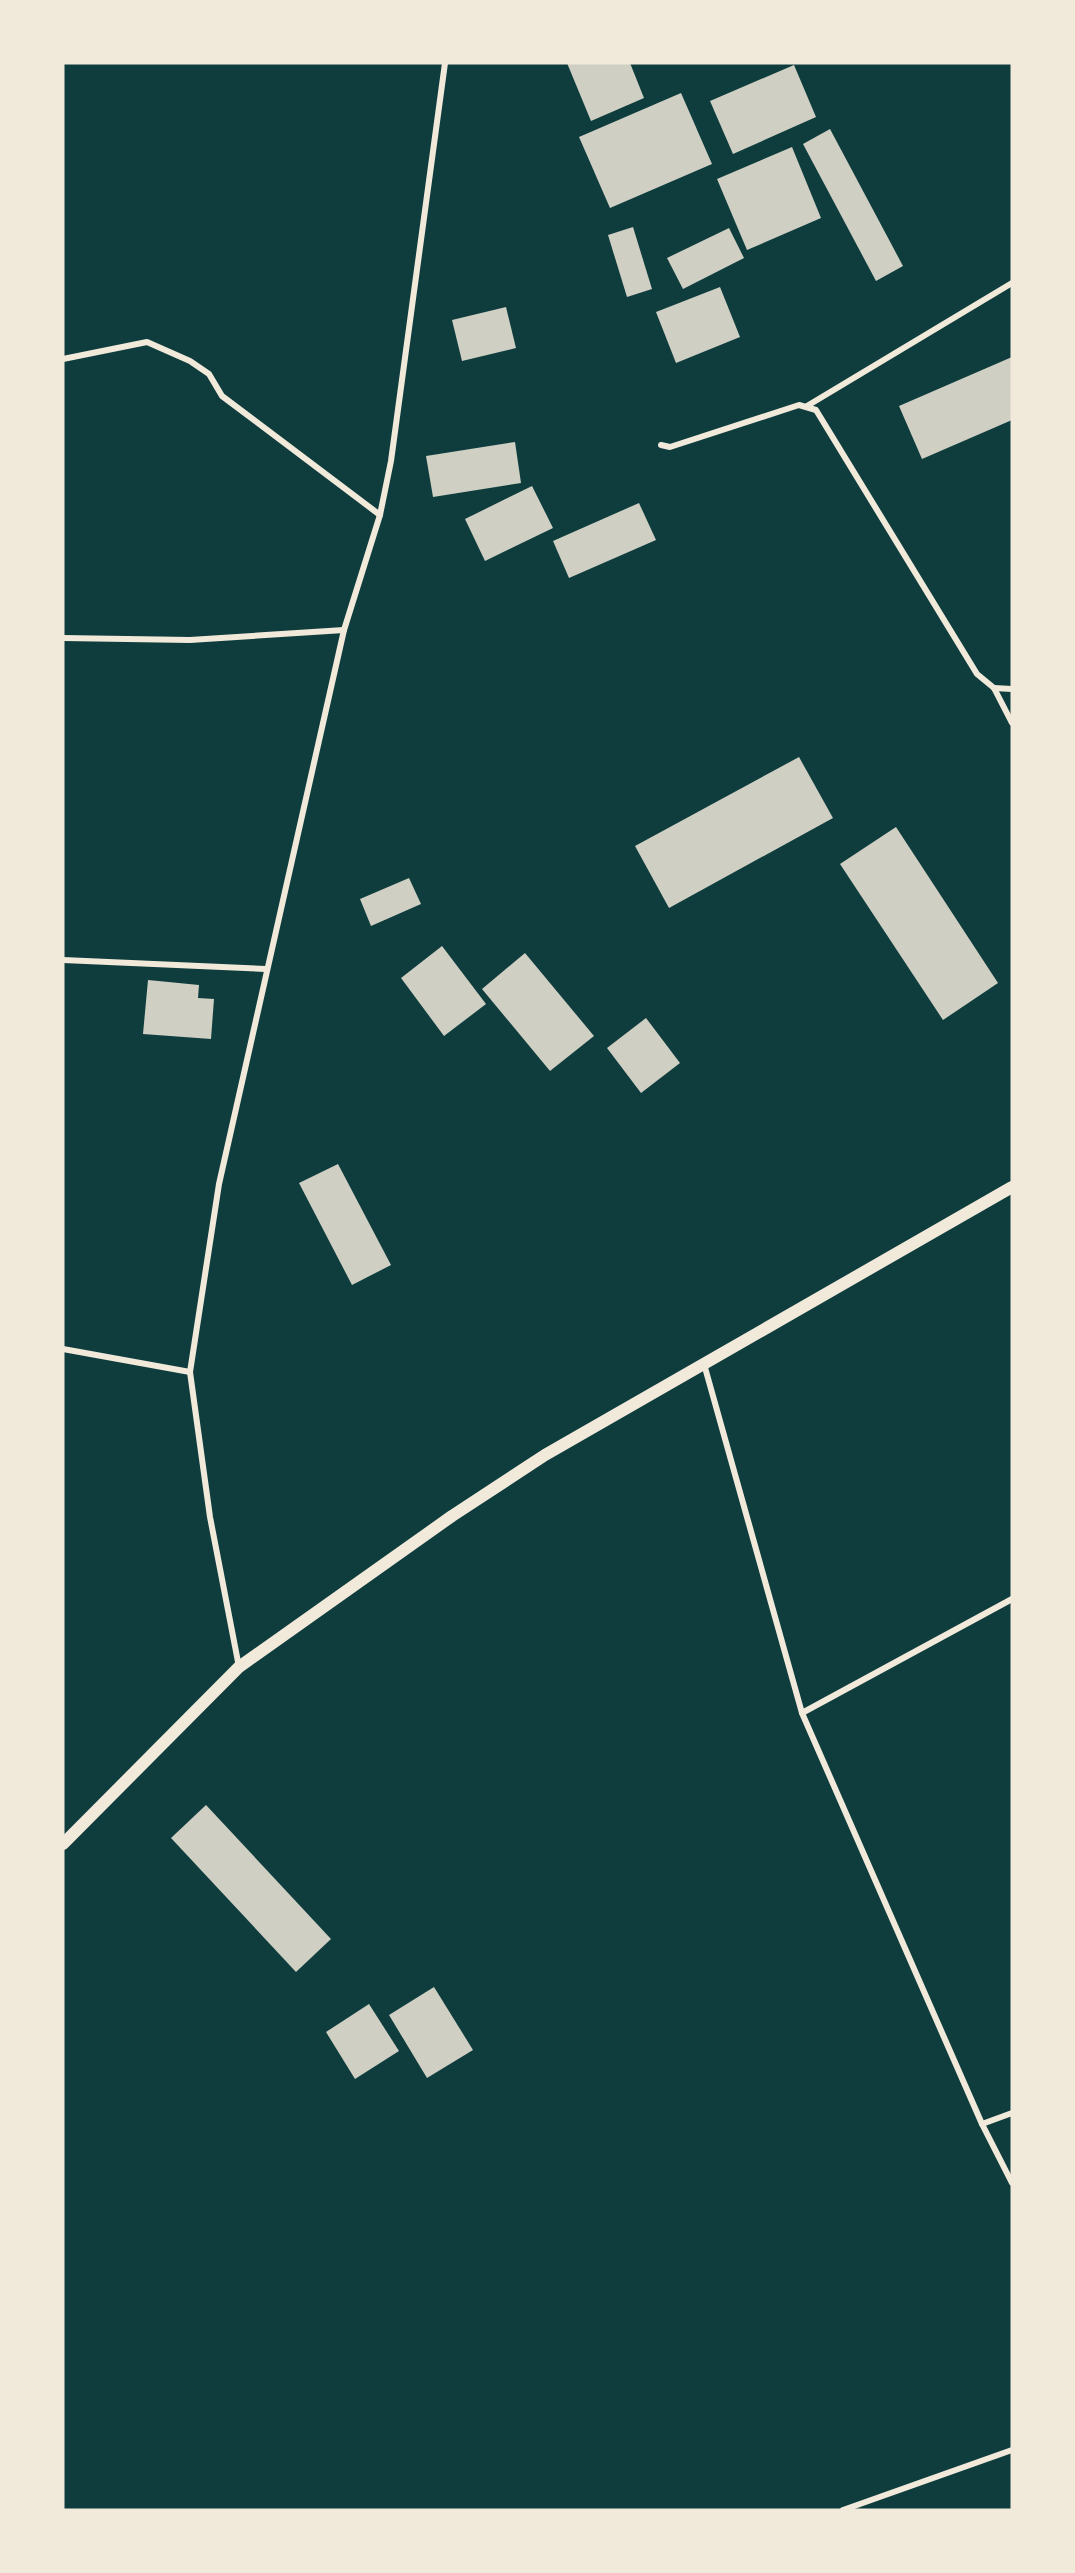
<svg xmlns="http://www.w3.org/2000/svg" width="1075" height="2573" font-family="'Work Sans',sans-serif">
<rect width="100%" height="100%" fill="#0f3d3e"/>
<g fill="#cfcfc3">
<path d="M567 63H630L644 98 591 121Z"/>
<path d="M794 65 816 117 733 154 710 101Z"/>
<path d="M681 93 712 164 610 208 579 137Z"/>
<path d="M830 129 903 266 876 281 803 144Z"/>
<path d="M792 147 821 218 747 250 717 179Z"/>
<path d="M633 227 652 289 627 297 608 235Z"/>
<path d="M729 228 744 258 683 289 667 258Z"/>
<path d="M720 287 740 337 676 363 656 312Z"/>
<path d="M506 307 516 348 462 361 452 320Z"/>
<path d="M1012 357V420L922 459 899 406Z"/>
<path d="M515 442 521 483 433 497 426 456Z"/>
<path d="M532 486 553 528 485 561 465 519Z"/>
<path d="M639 503 656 540 569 578 553 541Z"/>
<path d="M799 757 833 818 669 908 635 846Z"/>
<path d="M896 827 998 983 943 1020 840 864Z"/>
<path d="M409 878 421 904 371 926 360 899Z"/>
<path d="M442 946 486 1004 444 1036 401 978Z"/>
<path d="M525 953 594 1036 550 1071 482 989Z"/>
<path d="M148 980 199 985 198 998 214 999 211 1039 143 1034Z"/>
<path d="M646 1018 680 1063 641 1093 607 1048Z"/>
<path d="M338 1164 391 1265 352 1285 299 1183Z"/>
<path d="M206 1805 331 1939 296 1972 171 1838Z"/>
<path d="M434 1987 473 2050 427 2078 389 2015Z"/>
<path d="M369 2004 399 2051 355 2079 326 2032Z"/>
</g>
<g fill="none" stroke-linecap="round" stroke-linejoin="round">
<g stroke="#f1e9da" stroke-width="6">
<path d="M63 359 147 342 190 361 209 374 222 396 380 515"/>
<path d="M807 406 1012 283"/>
<path d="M661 445 670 447 799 405 816 410 977 674 994 688 1012 723"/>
<path d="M63 638 190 640 344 630"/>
<path d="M994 688 1012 689"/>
<path d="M63 960 266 969"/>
<path d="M63 1349 190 1372"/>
<path d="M704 1364 802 1713 982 2124 1012 2183"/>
<path d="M239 1667 210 1517 190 1372 219 1184 344 630 380 515 391 461 445 63"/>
<path d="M802 1713 1012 1599"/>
<path d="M982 2124 1012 2113"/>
<path d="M843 2510 1012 2450"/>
</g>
<path stroke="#f1e9da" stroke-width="12" d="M63 1844 239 1667 452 1516 545 1455 1012 1187"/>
</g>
<rect width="1075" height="2573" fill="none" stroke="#f1e9da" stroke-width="129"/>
</svg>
